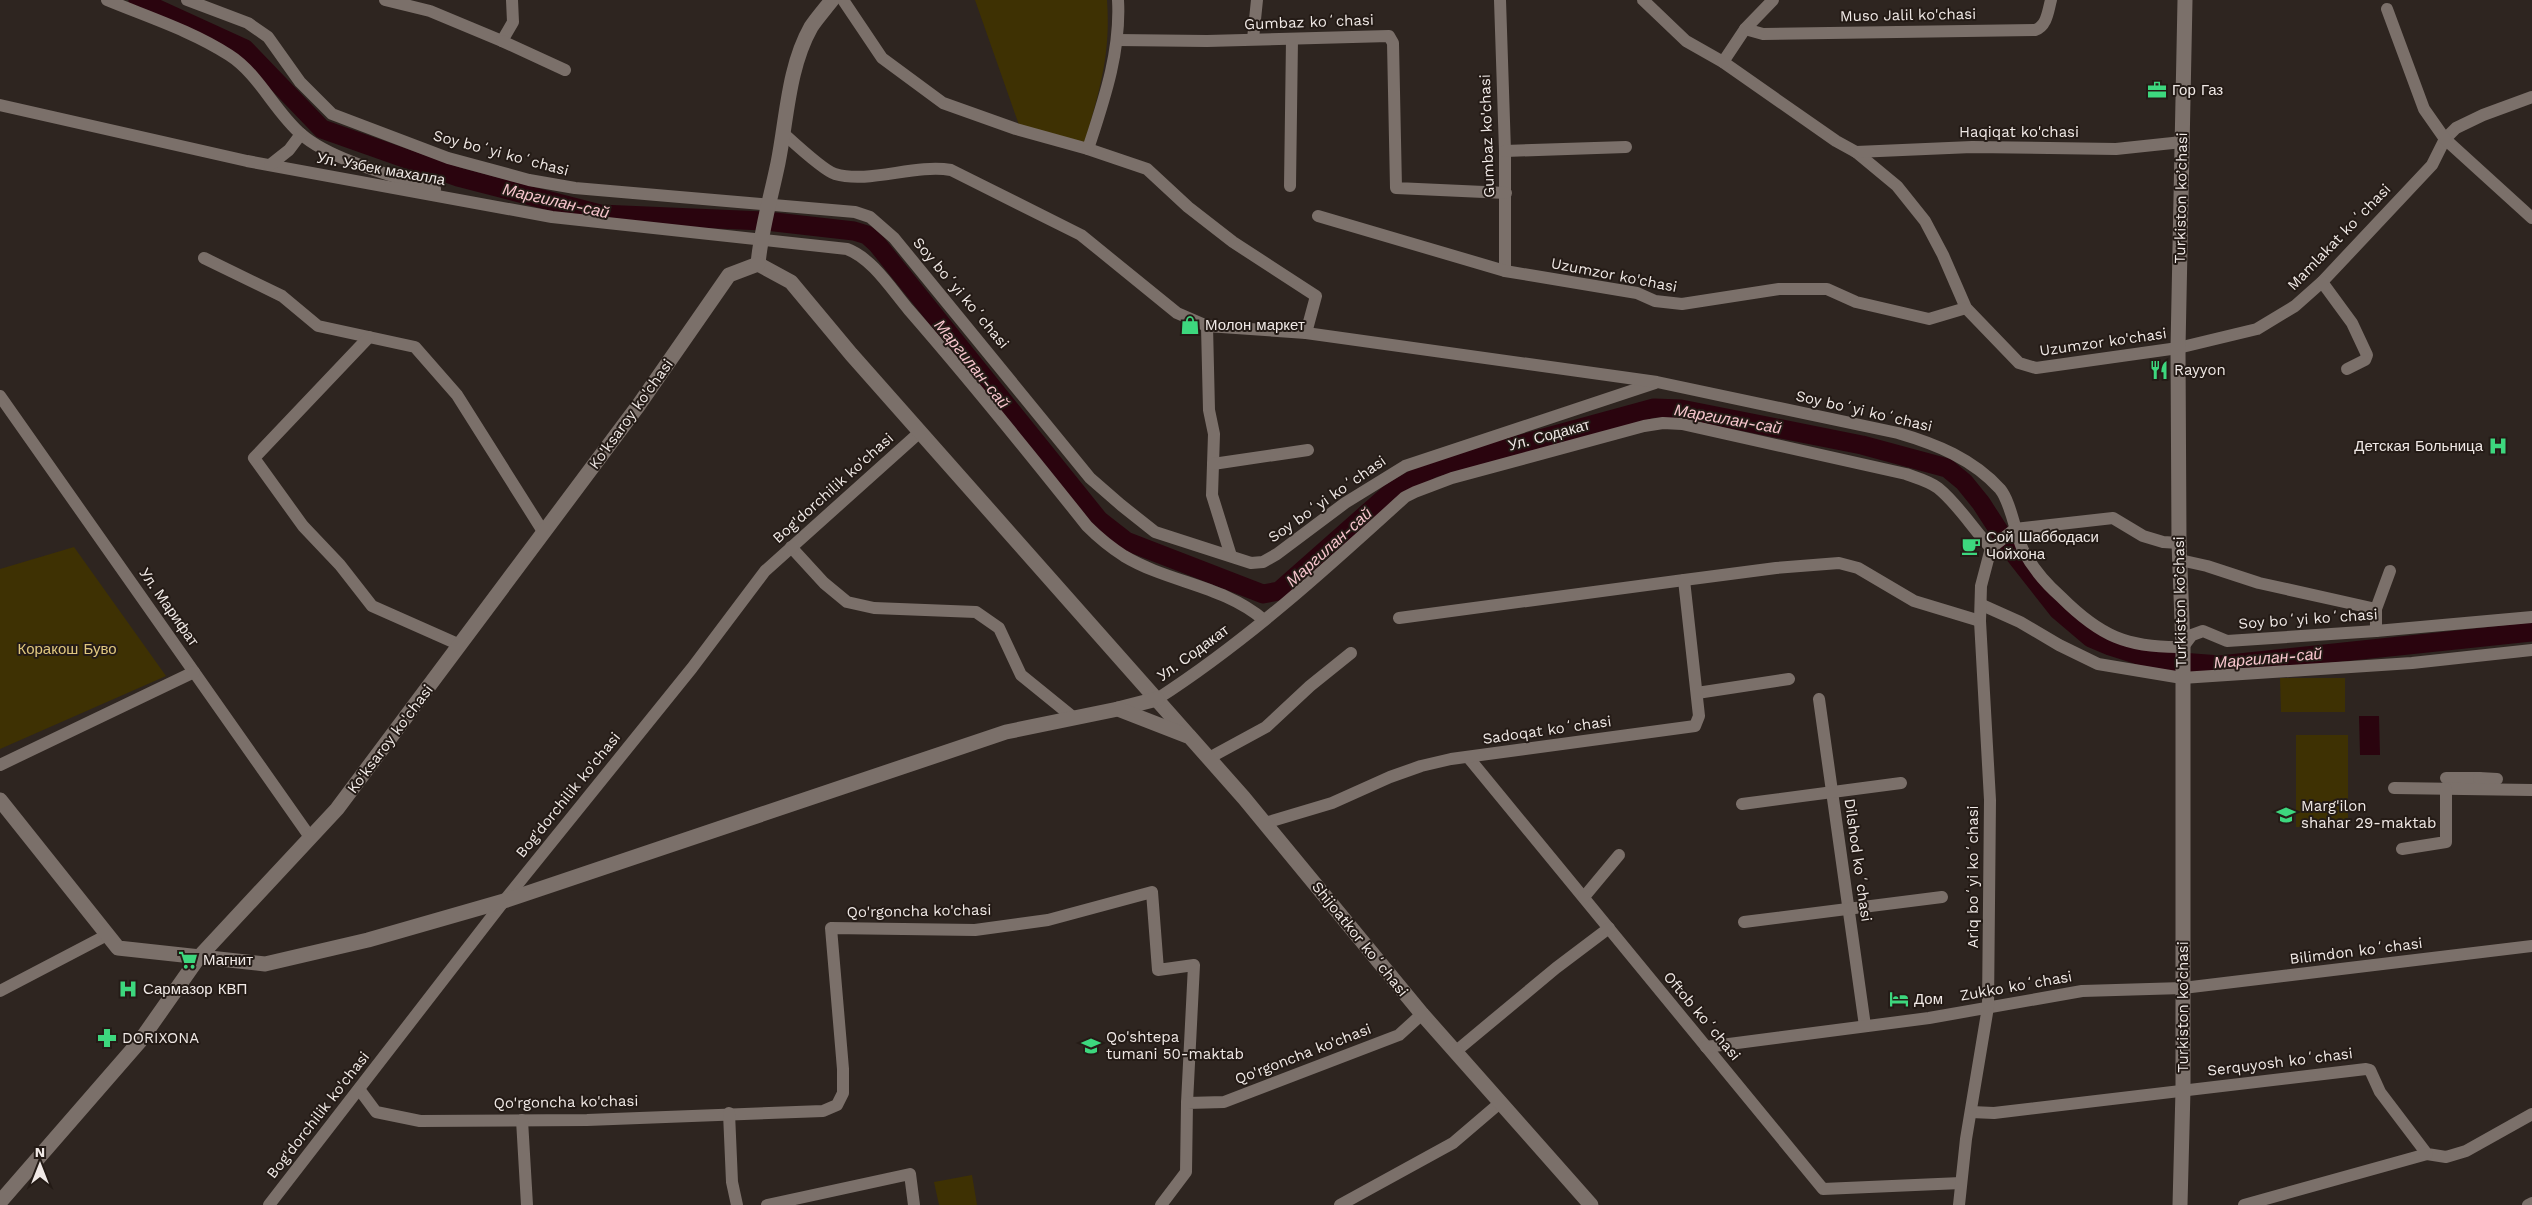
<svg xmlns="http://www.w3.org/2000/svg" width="2532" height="1205" font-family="'Work Sans',sans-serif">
<rect width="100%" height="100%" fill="#2e2520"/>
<g fill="#3e3103">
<path d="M975 0H1107C1111 56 1099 92 1084 145L1019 125Z"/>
<path d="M74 547 166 676 0 749V569Z"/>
<path d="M2280 678H2345V712H2281Z"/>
<rect x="2296" y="735" width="52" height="92"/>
<path d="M972 1175 977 1205H939L934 1182Z"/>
</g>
<path fill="#2a040e" d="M2359 716H2379L2380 755H2360Z"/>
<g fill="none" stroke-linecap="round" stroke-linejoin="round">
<path stroke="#2a040e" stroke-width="19" d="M138 0 245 49 322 129 458 177 600 214 766 221 854 231 867 235 877 244 1099 520 1126 541 1263 594 1279 591 1390 493 1433 468 1654 408 1681 409 1862 445 1947 468 1964 482 1981 503 2014 554 2058 610 2091 638 2110 646 2154 660 2220 665 2532 632"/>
<g stroke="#7b706a" stroke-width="12">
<path d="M107 0C148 17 192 31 229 55 259 74 275 112 301 134 330 160 397 177 435 189"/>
<path d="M187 0 248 23 268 37 300 82 332 114 448 158 529 180 575 188 855 212 870 217 894 238 1090 478 1121 505 1155 532 1251 563 1263 562 1277 554 1345 503 1405 466 1655 383"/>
<path d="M385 0 430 11 502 41 513 22 512 0"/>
<path d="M843 0 882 58 943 103 1016 129 1088 149 1147 169 1188 207 1233 242 1316 296 1306 333"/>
<path d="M1500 0 1505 151V271"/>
<path d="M1643 0 1686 41 1723 62 1836 141 1856 152 1897 186 1925 221 1943 255 1966 308 2019 363 2036 368 2178 348 2257 329 2295 306 2322 282 2432 165 2445 139 2456 128 2483 115 2532 97"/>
<path d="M2387 9 2424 109 2445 139 2532 218"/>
<path d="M1745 29 1763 34 2035 30C2047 26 2048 11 2051 0"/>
<path d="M1253 39 1257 0"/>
<path d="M1117 40 1207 41 1389 36 1393 43 1396 188 1506 193"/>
<path d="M502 41 565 70"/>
<path d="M1723 62 1745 29 1773 0"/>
<path d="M0 105 247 161 552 217 847 249C872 258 892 290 909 310 970 380 1029 453 1087 526 1099 538 1110 547 1124 556 1169 583 1223 585 1264 620"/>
<path d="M783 133C793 142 824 171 835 174 869 184 914 164 951 170L1081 235 1177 313 1207 326 1306 333 1657 382 1898 433C1936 444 1973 459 2000 489 2011 502 2015 533 2023 550 2033 569 2045 583 2061 597 2100 636 2127 648 2183 647L2192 635 2203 631 2227 641 2376 631 2532 617"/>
<path d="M1088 149C1104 100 1121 51 1118 0"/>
<path d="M1505 151 1626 147"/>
<path d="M1856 152 1972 147 2116 149 2182 142"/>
<path d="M270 165 289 150 301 134"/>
<path d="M1290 186 1292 39"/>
<path d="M1318 216 1505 271 1637 293 1655 301 1682 304 1779 289H1827L1856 302 1929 319 1966 308"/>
<path d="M204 258 282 296 318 326 415 347 457 395 544 533"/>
<path d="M2322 282 2352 323 2367 355 2365 360 2347 369"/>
<path d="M1207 326 1209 410 1214 434 1212 495 1231 556"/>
<path d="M369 337 254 458 303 526 340 565 372 606 460 645"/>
<path d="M0 396 310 837"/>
<path d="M1213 464 1308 450"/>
<path d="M791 547 824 583 847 602 874 608 976 612 999 628 1021 675 1074 718"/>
<path d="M2180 560 2207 566 2259 583 2376 609V631"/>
<path d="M1982 605 2020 622 2059 645 2098 664 2182 678 2412 663 2532 650"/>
<path d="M2376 609 2390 571"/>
<path d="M1399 618 1684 580"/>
<path d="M1697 693 1789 679"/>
<path d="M1157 699C1247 641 1326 569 1405 497L1415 492 1452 478 1644 426 1663 423 1682 424 1906 474C1917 478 1929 481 1938 488 1958 504 1973 529 1991 548"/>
<path d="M1819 699 1865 1026"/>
<path d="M1468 757 1823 1189 1961 1183"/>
<path d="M1209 758 1266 727 1310 686 1351 653"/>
<path d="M0 765 194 672"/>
<path d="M2446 778H2479V789"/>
<path d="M2479 778 2497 779"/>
<path d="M2394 788 2532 790"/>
<path d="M1742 804 1901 783"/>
<path d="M1265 823 1332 803 1390 777 1421 766 1451 759 1695 726 1699 716 1684 580 1776 568 1839 563 1858 568 1914 601 1980 621"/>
<path d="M2402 849 2446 842V789"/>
<path d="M1584 897 1619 855"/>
<path d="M1744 922 1942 897"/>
<path d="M0 991 107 935"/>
<path d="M1706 1047 1929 1018 2082 991 2183 988 2532 946"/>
<path d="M1455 1052 1556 968 1609 928"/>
<path d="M359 1089 376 1112 420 1121 587 1120 823 1111 837 1105 843 1093V1069L831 928 975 930 1048 920 1152 892 1158 970 1194 965 1187 1103"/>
<path d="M1971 1112 1994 1113 2366 1069 2370 1070 2380 1092 2427 1154 2446 1157 2466 1151 2532 1114"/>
<path d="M729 1113 732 1182 737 1205"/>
<path d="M522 1120 527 1205"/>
<path d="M269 1205 504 901 692 668 765 571 920 432"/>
<path d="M767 1205 910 1174 914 1205"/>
<path d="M1161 1205 1186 1172 1187 1103 1224 1102 1399 1035 1422 1014"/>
<path d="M1340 1205 1453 1143 1501 1102"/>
<path d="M1959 1205 1966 1139 1988 1007 1990 800 1980 621 1981 586 1991 548 2015 529 2113 518 2143 536 2163 542 2179 543"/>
<path d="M2244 1205 2427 1154"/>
<path d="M2528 1205 2532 1203"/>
</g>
<g stroke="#7b706a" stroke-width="15">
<path d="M832 0C825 9 817 18 811 27 788 68 787 118 778 163 771 197 761 230 758 264L791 282 851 354 1189 736"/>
<path d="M1118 709 1157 699"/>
<path d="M0 800 118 948 265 964 368 940 504 901 1006 732 1118 709 1190 737 1244 798 1422 1014 1591 1205"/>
<path d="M0 1202 140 1041 199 957 337 809 638 406 729 275 758 264"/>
<path d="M2180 1205 2183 1090V647L2179 543 2178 348 2185 0"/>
</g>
</g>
<defs>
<g id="office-bare" transform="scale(1.5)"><path d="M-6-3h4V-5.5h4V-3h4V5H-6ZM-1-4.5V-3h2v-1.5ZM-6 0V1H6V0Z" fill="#3dd77e" stroke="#241b16" stroke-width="2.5" paint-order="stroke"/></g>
<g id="shop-bare" transform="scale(1.5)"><path d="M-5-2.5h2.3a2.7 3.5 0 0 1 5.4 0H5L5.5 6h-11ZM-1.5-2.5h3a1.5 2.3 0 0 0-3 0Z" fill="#3dd77e" stroke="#241b16" stroke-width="2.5" paint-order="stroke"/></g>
<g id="restaurant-bare" transform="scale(1.5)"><path d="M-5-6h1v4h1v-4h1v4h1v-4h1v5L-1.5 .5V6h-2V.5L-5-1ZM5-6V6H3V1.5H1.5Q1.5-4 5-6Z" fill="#3dd77e" stroke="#241b16" stroke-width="2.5" paint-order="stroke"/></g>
<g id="hospital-bare" transform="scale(1.5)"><path d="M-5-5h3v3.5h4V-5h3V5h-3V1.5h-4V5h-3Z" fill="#3dd77e" stroke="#241b16" stroke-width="2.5" paint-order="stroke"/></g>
<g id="cafe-bare" transform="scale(1.5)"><path d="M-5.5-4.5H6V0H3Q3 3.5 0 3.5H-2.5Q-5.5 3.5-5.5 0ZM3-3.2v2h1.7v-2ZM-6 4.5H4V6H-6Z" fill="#3dd77e" stroke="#241b16" stroke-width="2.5" paint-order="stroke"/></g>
<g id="school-bare" transform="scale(1.5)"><path d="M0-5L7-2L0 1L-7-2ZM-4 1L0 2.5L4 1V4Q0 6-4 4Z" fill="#3dd77e" stroke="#241b16" stroke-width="2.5" paint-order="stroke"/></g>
<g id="supermarket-bare" transform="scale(1.5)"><path d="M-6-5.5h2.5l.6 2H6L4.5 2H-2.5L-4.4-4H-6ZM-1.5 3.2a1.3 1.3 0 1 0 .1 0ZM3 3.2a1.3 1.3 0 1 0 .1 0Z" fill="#3dd77e" stroke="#241b16" stroke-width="2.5" paint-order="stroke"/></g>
<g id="hotel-bare" transform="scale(1.5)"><path d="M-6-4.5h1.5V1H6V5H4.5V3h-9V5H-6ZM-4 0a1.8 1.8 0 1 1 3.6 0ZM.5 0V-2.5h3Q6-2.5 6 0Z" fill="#3dd77e" stroke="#241b16" stroke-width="2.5" paint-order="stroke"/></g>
<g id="pharmacy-bare" transform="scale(1.5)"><path d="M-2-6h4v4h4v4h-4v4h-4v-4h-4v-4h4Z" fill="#3dd77e" stroke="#241b16" stroke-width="2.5" paint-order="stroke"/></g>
</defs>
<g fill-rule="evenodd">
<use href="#office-bare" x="2157" y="90"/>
<use href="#shop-bare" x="1190" y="325"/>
<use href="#restaurant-bare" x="2159" y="370"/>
<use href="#hospital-bare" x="2498" y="446"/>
<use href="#cafe-bare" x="1971" y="546"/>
<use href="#school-bare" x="2286" y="815"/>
<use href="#supermarket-bare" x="188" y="960"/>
<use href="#hospital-bare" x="128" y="989"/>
<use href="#hotel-bare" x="1899" y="999"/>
<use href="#pharmacy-bare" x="107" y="1038"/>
<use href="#school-bare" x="1091" y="1046"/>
</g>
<g text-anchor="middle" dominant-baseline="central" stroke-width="4" stroke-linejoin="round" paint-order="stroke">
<g font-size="15" fill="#f0e9e6" stroke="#241b16">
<text transform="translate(1908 15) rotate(-1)">Muso Jalil ko'chasi</text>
<text transform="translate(1309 22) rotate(-2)">Gumbaz koʻchasi</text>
<text x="2019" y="132">Haqiqat ko'chasi</text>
<text transform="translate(1487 136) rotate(-92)">Gumbaz ko'chasi</text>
<text transform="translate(501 153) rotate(15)">Soy boʻyi koʻchasi</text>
<text transform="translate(381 169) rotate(10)">Ул. Узбек махалла</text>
<text transform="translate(2181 198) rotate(-89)">Turkiston ko’chasi</text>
<text transform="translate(2339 237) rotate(-46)">Mamlakat koʻchasi</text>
<text transform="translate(1614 275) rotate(11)">Uzumzor ko'chasi</text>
<text transform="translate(961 293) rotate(50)">Soy boʻyi koʻchasi</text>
<text transform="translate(2103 342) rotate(-8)">Uzumzor ko'chasi</text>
<text transform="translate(1864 411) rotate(13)">Soy boʻyi koʻchasi</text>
<text transform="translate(631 414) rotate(-54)">Ko'ksaroy ko'chasi</text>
<text transform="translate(1549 435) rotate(-15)">Ул. Содакат</text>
<text transform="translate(833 488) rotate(-42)">Bog'dorchilik ko'chasi</text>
<text transform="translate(1327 499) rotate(-35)">Soy boʻyi koʻchasi</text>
<text transform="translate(2180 602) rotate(-91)">Turkiston ko’chasi</text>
<text transform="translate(169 607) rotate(55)">Ул. Марифат</text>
<text transform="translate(2308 619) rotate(-4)">Soy boʻyi koʻchasi</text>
<text transform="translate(1193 653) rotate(-36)">Ул. Содакат</text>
<text transform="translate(1547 730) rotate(-8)">Sadoqat koʻchasi</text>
<text transform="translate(390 739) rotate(-53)">Ko'ksaroy ko'chasi</text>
<text transform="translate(568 795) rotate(-51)">Bog'dorchilik ko'chasi</text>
<text transform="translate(1858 860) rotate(82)">Dilshod koʻchasi</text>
<text transform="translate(1973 877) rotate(-90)">Ariq boʻyi koʻchasi</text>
<text transform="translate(919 911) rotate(-1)">Qo'rgoncha ko'chasi</text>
<text transform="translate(1360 939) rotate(51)">Shijoatkor koʻchasi</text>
<text transform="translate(2356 951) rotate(-7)">Bilimdon koʻchasi</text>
<text transform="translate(2016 986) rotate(-10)">Zukko koʻchasi</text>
<text transform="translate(2183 1007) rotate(-90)">Turkiston ko’chasi</text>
<text transform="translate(1702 1016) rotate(50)">Oftob koʻchasi</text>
<text transform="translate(1303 1054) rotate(-21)">Qo'rgoncha ko'chasi</text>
<text transform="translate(2280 1062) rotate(-7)">Serquyosh koʻchasi</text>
<text transform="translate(566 1102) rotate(-1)">Qo'rgoncha ko'chasi</text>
<text transform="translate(318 1115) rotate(-52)">Bog'dorchilik ko'chasi</text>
</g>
<g font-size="15" fill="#f0e9e6" stroke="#241b16" text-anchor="start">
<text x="2172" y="90">Гор Газ</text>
<text x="1205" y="325">Молон маркет</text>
<text x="2174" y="370">Rayyon</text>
<text x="2483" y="446" text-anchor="end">Детская Больница</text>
<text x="1986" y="537">Сой Шаббодаси<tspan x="1986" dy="17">Чойхона</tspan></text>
<text x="2301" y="806">Marg'ilon<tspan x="2301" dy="17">shahar 29-maktab</tspan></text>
<text x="203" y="960">Магнит</text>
<text x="143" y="989">Сармазор КВП</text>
<text x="1914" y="999">Дом</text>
<text x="1106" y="1037">Qo'shtepa<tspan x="1106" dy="17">tumani 50-maktab</tspan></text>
<text x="122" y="1038">DORIXONA</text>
</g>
<g font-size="15" fill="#e0c77f" stroke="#241b16">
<text x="67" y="649">Коракош Буво</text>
</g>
<g font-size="16" font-style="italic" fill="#f8c6ce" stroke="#241b16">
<text transform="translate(556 201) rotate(13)">Маргилан-сай</text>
<text transform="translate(972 364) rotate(51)">Маргилан-сай</text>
<text transform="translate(1728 419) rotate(10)">Маргилан-сай</text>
<text transform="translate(1329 547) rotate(-42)">Маргилан-сай</text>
<text transform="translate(2268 658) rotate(-5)">Маргилан-сай</text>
</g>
</g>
<g transform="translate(40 1165)" stroke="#241b16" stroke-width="4" paint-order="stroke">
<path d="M0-4L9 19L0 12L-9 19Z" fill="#f0e9e6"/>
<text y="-8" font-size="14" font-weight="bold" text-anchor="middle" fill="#f0e9e6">N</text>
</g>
</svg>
